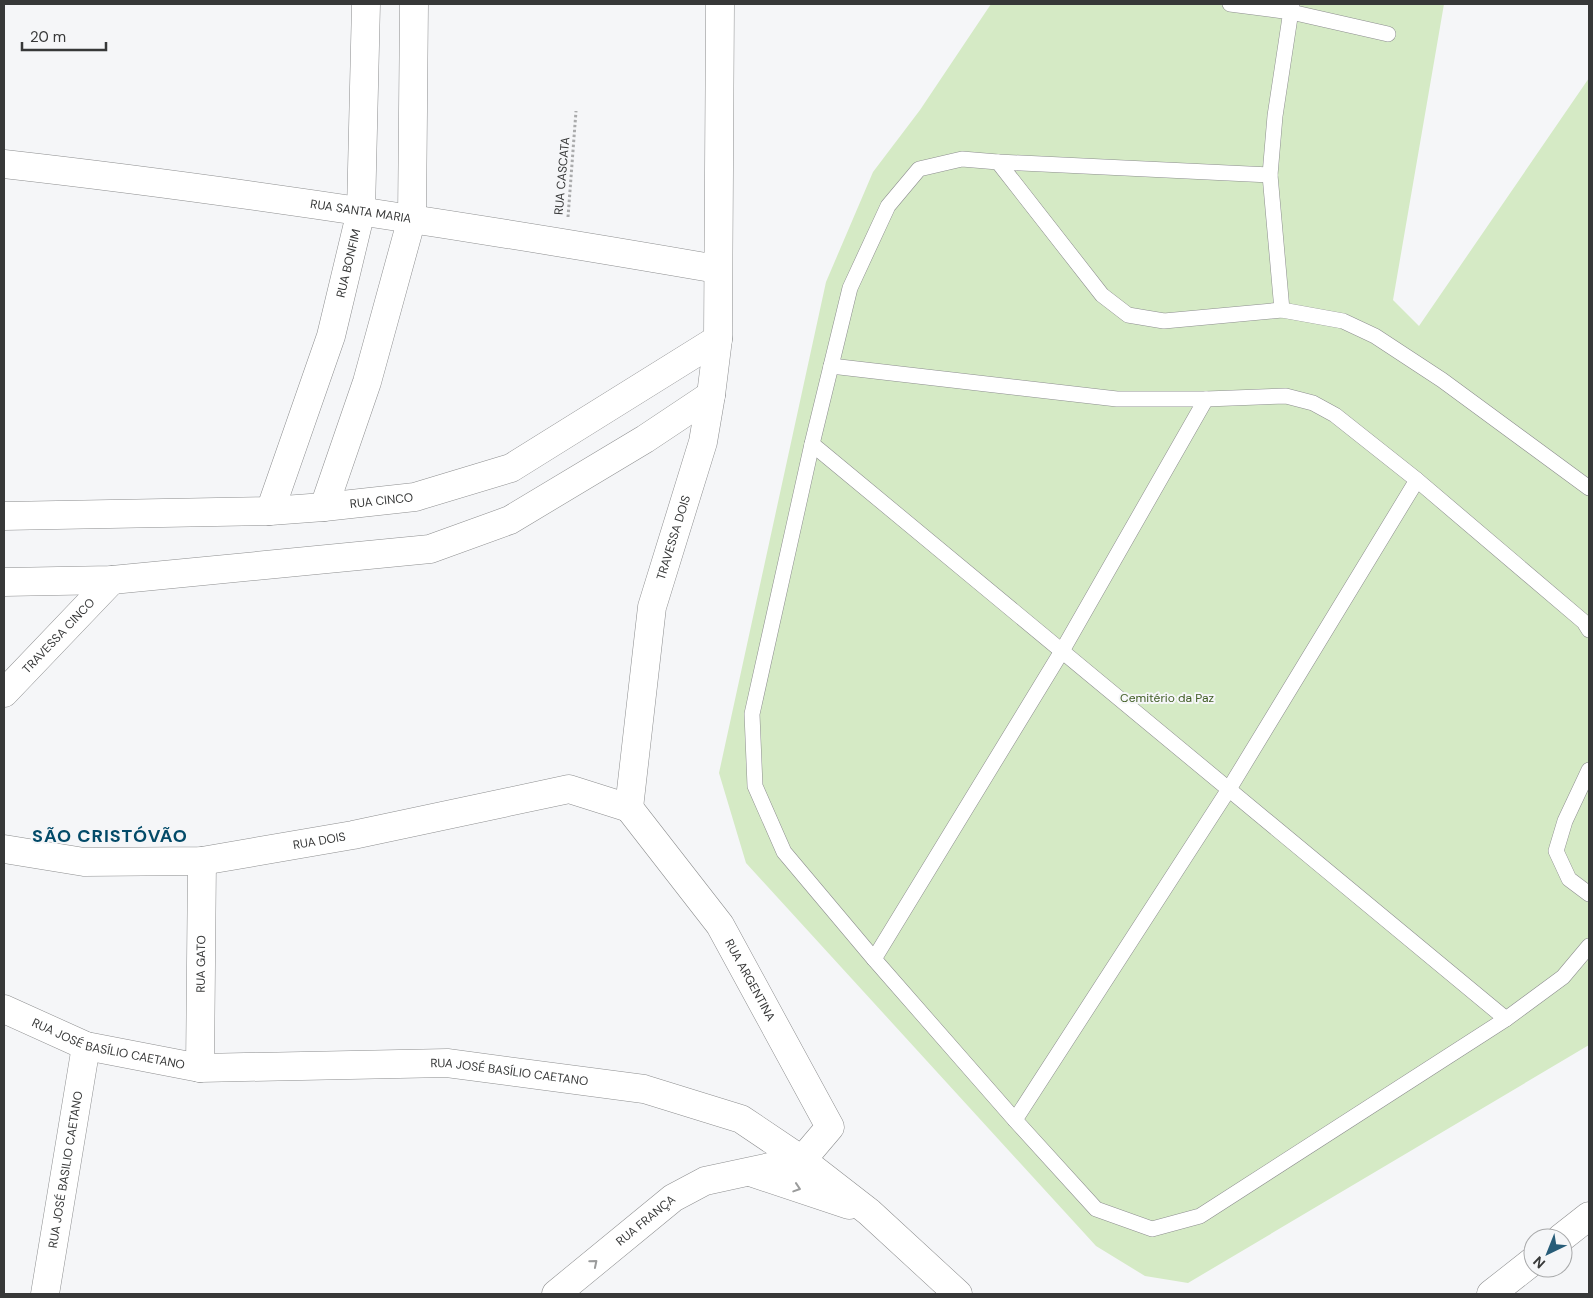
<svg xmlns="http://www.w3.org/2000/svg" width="1593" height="1298" font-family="'DM Sans',sans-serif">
<rect width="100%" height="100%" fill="#f5f6f8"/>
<path fill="#d5eac5" d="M991 4H1444L1393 300 1419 326 1589 78V1045L1188 1283 1145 1276 1096 1246 746 863 719 773 826 282 873 172 920 110Z"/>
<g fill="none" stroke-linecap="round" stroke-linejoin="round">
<g stroke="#8d8e8f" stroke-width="16">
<g id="service">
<path d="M1230 4 1291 12 1388 34"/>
<path d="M998 162 1270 175"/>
<path d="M1282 310 1270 175 1275 116 1292 4"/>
<path d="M831 366 1117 399H1206L1286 396 1313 403 1335 415 1417 480 1584 622 1589 630"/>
<path d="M812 444 1506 1019"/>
<path d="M1589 488 1442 380 1375 336 1343 321 1282 310 1164 321 1128 315 1102 295 998 162 962 159 919 169 888 206 850 288 812 444 752 714 755 786 784 852 874 959 1015 1120 1096 1209 1152 1229 1200 1216 1506 1019 1563 977 1589 946"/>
<path d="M1589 770 1565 821 1556 851 1569 879 1589 894"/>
<path d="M874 959 1062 651 1206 399"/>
<path d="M1015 1120 1229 789 1417 480"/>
</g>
</g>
<g stroke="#8d8e8f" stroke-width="29">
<g id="minor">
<path id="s1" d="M4 164C243 191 480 228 717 269"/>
<path d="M324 507 367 382 412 218 414 4"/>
<path id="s2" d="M270 511 331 336 361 211 366 4"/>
<path id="s3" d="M4 516 270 511 324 507 415 497 511 468 718 339"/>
<path d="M4 582 112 580 430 549 510 520 645 439 711 395"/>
<path id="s4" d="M4 693 112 580"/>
<path id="s5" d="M629 808 652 607 703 442 711 395 718 339 720 4"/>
<path id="s6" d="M629 808 720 925 830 1127 802 1160"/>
<path id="s7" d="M4 849 84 862 202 861 353 835 569 789 629 808"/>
<path id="s8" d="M4 1009 86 1046 200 1068 447 1063 644 1089 741 1119 802 1160 869 1212 958 1294"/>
<path id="s9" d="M200 1068 202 861"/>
<path d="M750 1172 849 1205"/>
<path d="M1561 1238 1589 1216"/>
<path id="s10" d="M45 1294 86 1046"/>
<path id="s11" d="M556 1294 673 1198 705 1181 802 1160"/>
<path d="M1491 1294 1533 1261"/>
</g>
</g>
<path stroke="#aaabac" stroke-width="3" stroke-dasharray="2.5 2.5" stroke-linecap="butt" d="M568 217 576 111"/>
<use href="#service" stroke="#fff" stroke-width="15"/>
<use href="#minor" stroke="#fff" stroke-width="28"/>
</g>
<defs><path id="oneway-chevron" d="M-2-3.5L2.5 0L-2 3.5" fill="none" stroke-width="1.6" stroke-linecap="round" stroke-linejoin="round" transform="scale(1.25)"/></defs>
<g stroke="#9b9c9c">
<use href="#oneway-chevron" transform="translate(797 1188) rotate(18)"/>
<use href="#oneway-chevron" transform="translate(594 1263) rotate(-40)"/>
</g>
<g text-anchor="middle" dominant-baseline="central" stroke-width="4" stroke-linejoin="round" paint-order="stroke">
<g font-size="12" fill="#373838" stroke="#f5f6f8">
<text transform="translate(562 176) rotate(-85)">RUA CASCATA</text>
<text stroke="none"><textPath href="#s1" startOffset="360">RUA SANTA MARIA</textPath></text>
<text stroke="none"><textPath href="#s2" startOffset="260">RUA BONFIM</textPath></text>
<text stroke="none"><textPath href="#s3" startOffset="378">RUA CINCO</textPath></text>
<text stroke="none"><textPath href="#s5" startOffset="275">TRAVESSA DOIS</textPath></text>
<text stroke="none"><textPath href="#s4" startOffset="79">TRAVESSA CINCO</textPath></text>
<text stroke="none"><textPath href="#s7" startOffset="318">RUA DOIS</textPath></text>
<text stroke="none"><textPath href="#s9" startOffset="104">RUA GATO</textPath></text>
<text stroke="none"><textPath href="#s6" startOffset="211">RUA ARGENTINA</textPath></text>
<text stroke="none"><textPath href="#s8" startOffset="111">RUA JOSÉ BASÍLIO CAETANO</textPath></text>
<text stroke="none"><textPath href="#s8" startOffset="516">RUA JOSÉ BASÍLIO CAETANO</textPath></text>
<text stroke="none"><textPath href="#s10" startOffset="126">RUA JOSÉ BASILIO CAETANO</textPath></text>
<text stroke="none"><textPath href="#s11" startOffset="116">RUA FRANÇA</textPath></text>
</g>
<g font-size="12" fill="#415e25" stroke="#f5f6f8">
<text x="1167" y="698">Cemitério da Paz</text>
</g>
<g font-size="18" font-weight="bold" letter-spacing="1" fill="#024a68" stroke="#f5f6f8">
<text x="110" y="836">SÃO CRISTÓVÃO</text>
</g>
</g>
<rect width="1593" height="1298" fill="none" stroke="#373838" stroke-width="10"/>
<g transform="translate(1548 1253) rotate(223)"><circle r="24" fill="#f5f6f8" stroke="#a9aaab"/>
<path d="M0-4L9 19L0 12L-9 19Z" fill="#275c78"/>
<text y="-8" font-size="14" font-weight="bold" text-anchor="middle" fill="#373838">N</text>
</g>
<path d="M22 42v8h84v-8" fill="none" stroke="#373838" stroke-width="2.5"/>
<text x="30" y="42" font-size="15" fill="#373838" stroke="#f5f6f8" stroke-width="4" paint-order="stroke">20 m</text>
</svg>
